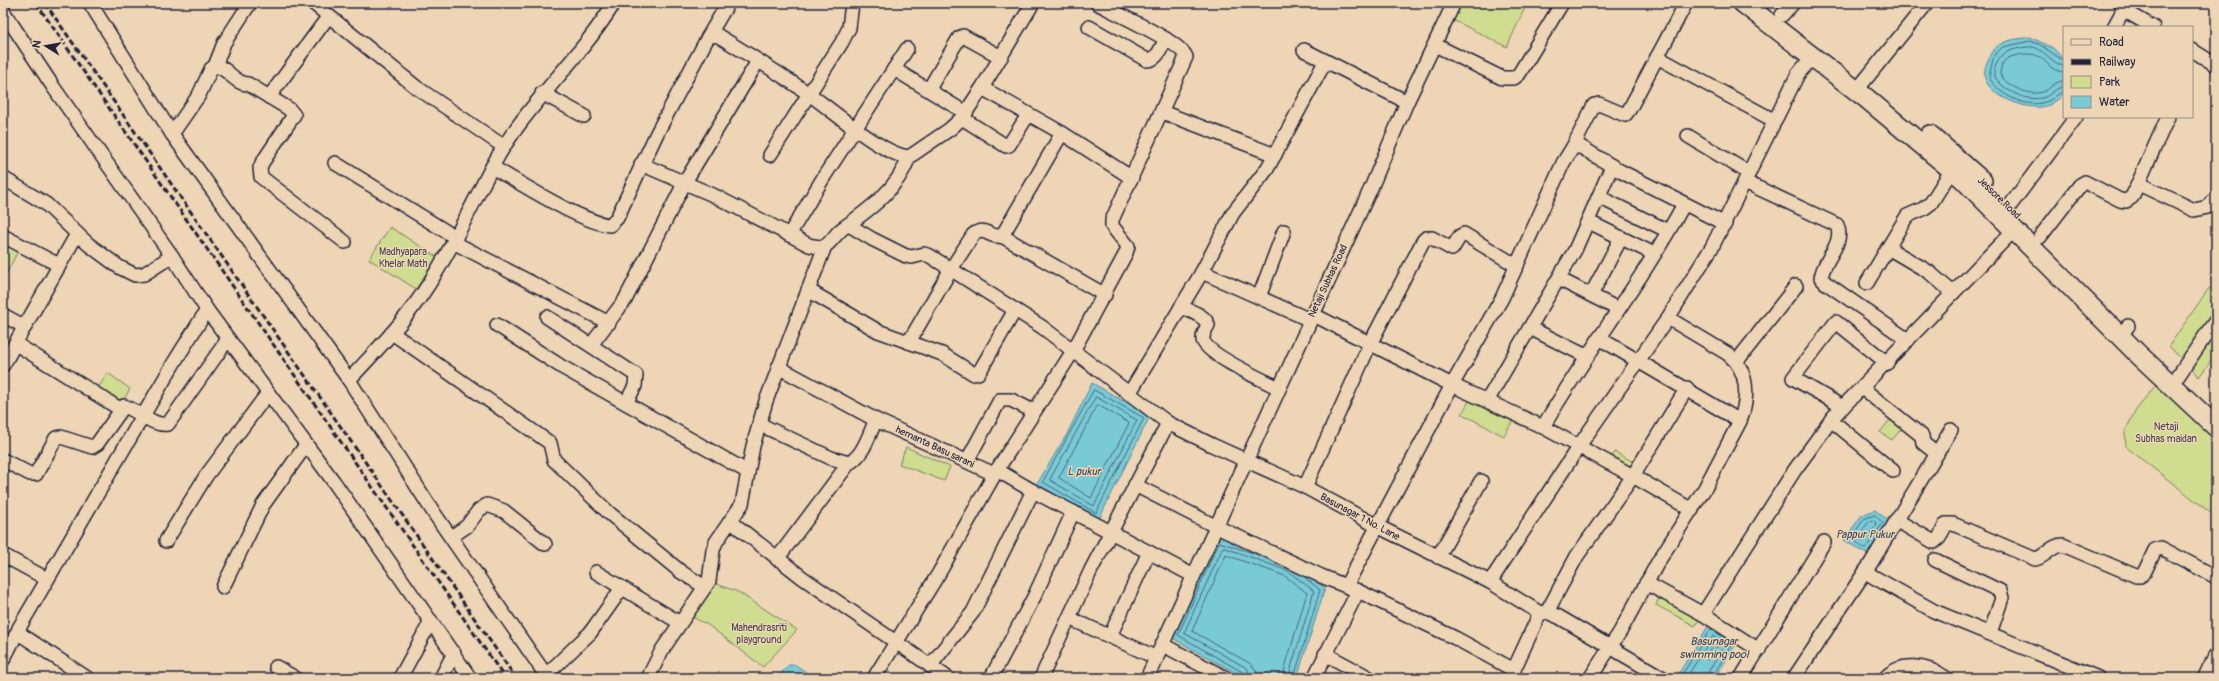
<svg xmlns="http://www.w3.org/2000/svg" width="2219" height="681" font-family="Pangolin,sans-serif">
<rect width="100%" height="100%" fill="#edd5b5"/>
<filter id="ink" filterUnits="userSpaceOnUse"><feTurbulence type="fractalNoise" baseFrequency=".025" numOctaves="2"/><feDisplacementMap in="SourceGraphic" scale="8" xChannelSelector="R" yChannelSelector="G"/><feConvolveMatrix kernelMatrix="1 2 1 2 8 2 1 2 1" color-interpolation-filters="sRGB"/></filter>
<g filter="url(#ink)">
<g fill="#d0dc90" stroke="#797f66">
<path d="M1459 3H1527L1507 47 1451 19Z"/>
<path d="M390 227 437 257 416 289 369 259Z"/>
<path d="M3 243 18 251 3 280Z"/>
<path d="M2209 288 2216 293V354L2199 377 2169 346Z"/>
<path d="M108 373 130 389 121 404 98 388Z"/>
<path d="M2160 380 2216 431V517L2126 447 2125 432 2136 409Z"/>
<path d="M1470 399 1513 420 1504 436 1462 414Z"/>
<path d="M1893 416 1905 425 1892 440 1880 432Z"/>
<path d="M906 447 950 467 944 481 899 464Z"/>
<path d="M1615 452 1637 464 1633 470 1609 460Z"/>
<path d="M714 583 738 592 797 630 763 667 708 625 690 616Z"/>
<path d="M1661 593 1699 619 1695 626 1656 605Z"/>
</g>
<g fill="#7acad6" stroke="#578798">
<path d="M2030 37 2053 48 2064 60 2062 96C2056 101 2050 106 2041 107 2025 109 1989 96 1985 78 1983 72 1986 65 1988 60 1990 53 1994 48 2001 44 2009 39 2021 39 2030 37Z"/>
<path d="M1092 383 1150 416 1099 519 1037 484 1067 434Z"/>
<path d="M1875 510 1889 521 1868 555 1844 540 1862 515Z"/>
<path d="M1218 535 1293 563 1325 588 1297 678H1245L1172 638Z"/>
<path d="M1710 623 1738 641 1715 678H1676Z"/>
<path d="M789 665H796L814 678H776Z"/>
</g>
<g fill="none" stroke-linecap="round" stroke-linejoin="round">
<g stroke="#456579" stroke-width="1">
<path d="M2064 61 2039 44 2030 41 2003 47 1994 55 1989 77C1998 95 2028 110 2048 101 2054 99 2057 93 2064 92"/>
<path d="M2064 66C2054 65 2046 52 2036 48 2030 46 2027 47 2021 48 2004 51 1995 57 1994 75 2002 91 2028 103 2045 97 2052 94 2056 87 2064 87"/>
<path d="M2064 72C2042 71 2049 47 2014 56 2004 58 2001 64 2000 74 2006 86 2031 98 2045 91 2052 87 2055 81 2064 81"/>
<path d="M1094 390 1144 418 1096 513 1043 482Z"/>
<path d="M1096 397 1137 420 1094 506 1050 480Z"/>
<path d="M1098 405 1129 423 1091 498 1059 478Z"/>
<path d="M1875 515 1883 523 1865 549 1851 538 1864 519Z"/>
<path d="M1873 520 1877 524 1864 542 1858 536 1868 523Z"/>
<path d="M1713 645 1715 644 1717 647 1707 660 1706 657Z"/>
<path d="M1246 678 1244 673 1178 635 1219 542 1259 555"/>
<path d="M1251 678 1247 668 1184 633 1223 547 1288 571 1314 591 1288 678"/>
<path d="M1257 678 1256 670 1251 664 1192 631 1226 555 1285 576 1307 593 1282 678"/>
<path d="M1294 678 1320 590 1303 576"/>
<path d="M1680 678 1711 629 1732 643 1712 678"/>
<path d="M1686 678 1713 636 1725 645 1708 672 1707 678"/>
</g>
<g stroke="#22223b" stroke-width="16">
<g id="minor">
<path d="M90 3 172 134 349 380 434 513 548 678"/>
<path d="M313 3 416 87 503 146"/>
<path d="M2122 9 2153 27"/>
<path d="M3 11 54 88 172 256 207 310 334 482 470 678"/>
<path d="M1782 15 1793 3"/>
<path d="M1089 27 1147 60C1158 60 1161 47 1166 39"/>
<path d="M2114 27 2127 3"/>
<path d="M708 37 728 3"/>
<path d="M1435 45 1502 78H1514L1519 74 1562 3"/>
<path d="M1304 50 1407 102"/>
<path d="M2192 50 2216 65"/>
<path d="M1657 57 1775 121"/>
<path d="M215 66 224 43 250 3"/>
<path d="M894 69 966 113"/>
<path d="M982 88 1062 133 1132 178"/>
<path d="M929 89 959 38 963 36 1001 57"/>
<path d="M1857 90 1927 3"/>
<path d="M542 93 584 116"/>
<path d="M269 97 328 17"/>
<path d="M1162 112 1275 155"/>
<path d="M962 118 1006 146 1009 145 1028 115"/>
<path d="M172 134 199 95 211 69 215 66C228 67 234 84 248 84L289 109 294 115 262 163 260 168 261 177 345 242"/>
<path d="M1688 136 1749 173"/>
<path d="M1573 147 1594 105 1599 104 1625 115 1629 110 1686 3"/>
<path d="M770 155 842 42 849 28 852 3"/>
<path d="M335 163 455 237"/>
<path d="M641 164 713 195 809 245C814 246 820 248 825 246 831 243 836 233 842 229 870 209 897 190 909 157"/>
<path d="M492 167C524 106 579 61 614 3"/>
<path d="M3 178 46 204 88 244 119 267 135 275 144 274 172 256"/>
<path d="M1745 182 1837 225C1845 244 1823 259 1821 278L1826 283 1908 340"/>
<path d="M2139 184 2194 210 2208 207 2216 198"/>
<path d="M1599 197 1668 231"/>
<path d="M2009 207 2076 117"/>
<path d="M1589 222 1654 254"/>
<path d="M849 225 872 239 906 256 912 257 924 254 930 256 1042 327 1168 423 1212 445 1305 487 1377 526 1490 582 1540 613 1547 612 1559 617 1663 678"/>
<path d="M789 235 825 175 907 49"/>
<path d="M3 236 59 265"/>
<path d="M1002 236 1105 295"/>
<path d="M2040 237 2080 185 2085 182 2120 200 2126 201 2132 197 2168 117"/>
<path d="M453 242 609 323"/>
<path d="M1888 248 1929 272 1953 293"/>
<path d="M1202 272 1310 320"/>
<path d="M1559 279 1618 309"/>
<path d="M1867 283 1907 216 1923 209 1931 203 1951 171"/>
<path d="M808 290 878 331 942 354 974 374 978 373 981 369 1015 310"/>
<path d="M1591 295 1621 238"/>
<path d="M1259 297 1284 231"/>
<path d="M1181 307C1190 311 1205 315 1208 325 1206 329 1202 335 1203 340 1207 355 1263 380 1279 388"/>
<path d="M1312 314 1452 385 1543 427 1633 476 1687 388"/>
<path d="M3 315 25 327"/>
<path d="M547 317 636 375 635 386 626 403"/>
<path d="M1668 318 1728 354C1749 371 1749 397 1740 421"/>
<path d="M497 325 562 367 748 472"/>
<path d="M1530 328 1586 356"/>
<path d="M392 333 550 443 554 460 609 513 681 572 705 587"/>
<path d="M2120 336 2128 326"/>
<path d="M909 342 951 269 973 235C985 225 990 239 1002 236L1062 133"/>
<path d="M16 344 120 409"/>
<path d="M591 345 625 300 685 182 758 61"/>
<path d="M1737 361 1796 286"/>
<path d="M3 365 77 234"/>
<path d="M778 367 876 420 994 474"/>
<path d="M2178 376 2216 320"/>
<path d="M349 380C371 356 394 333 413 307 445 264 467 214 492 167 519 182 582 223 610 225L617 218 657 133 708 37 717 35C748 54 779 73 809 94 831 109 884 156 909 157L950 129 962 118 982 88 1033 3"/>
<path d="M1862 388 1922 436 1923 443 1937 454"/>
<path d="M1129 394 1202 272 1233 213 1267 169 1325 62"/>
<path d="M1487 401 1575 250 1612 166"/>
<path d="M1843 407 1793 378 1836 322 1887 363"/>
<path d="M1831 420 1893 471"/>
<path d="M759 424 831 458 849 463C864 455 869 434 876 420"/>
<path d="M1543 427C1587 351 1642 281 1684 204"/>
<path d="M3 460 30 474H36L56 438 61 437 92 447 97 444 124 406C139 411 154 427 168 424L228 339"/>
<path d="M967 461 1000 400H1011L1033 411"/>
<path d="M1135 485 1215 526 1321 576 1358 591 1455 638 1514 670"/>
<path d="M1305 487 1370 344 1423 241 1426 238H1432L1452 249 1460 236 1464 234 1517 266"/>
<path d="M1033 491 1192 575"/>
<path d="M1896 520 1934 542 1939 538 1946 524H1953L2035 559C2046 557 2051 545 2063 545L2136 576H2140L2144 573 2155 550 2161 548 2216 577"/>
<path d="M730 521 803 578 948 678"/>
<path d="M451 537 467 526 479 510 487 505 504 511 545 544"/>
<path d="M166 541 206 476 268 393"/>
<path d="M3 555 47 579"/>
<path d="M1438 557 1481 481"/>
<path d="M777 559 849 463"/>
<path d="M1935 560 2000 591 2002 598 1990 633"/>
<path d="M596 572 680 623"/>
<path d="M1865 572 1934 611 2098 678"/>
<path d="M1490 582 1579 446 1668 318 1712 247 1798 74 1813 56"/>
<path d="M1646 583 1703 614 1759 650"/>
<path d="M1346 586 1452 385 1502 298 1563 163 1573 147H1581L1620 171 1725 224"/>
<path d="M223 587 263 505 306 445"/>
<path d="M1547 612 1577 556 1633 476 1692 510"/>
<path d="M1703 614 1794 471 1834 416 2014 230"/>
<path d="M1069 618 1157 658"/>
<path d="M1110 636 1149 552"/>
<path d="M1163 645 1226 678"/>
<path d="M1325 654 1370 678"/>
<path d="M3 660 18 631"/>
<path d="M930 666 973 612 1033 491 997 470"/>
<path d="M276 667 295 678"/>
<path d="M546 675 590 633 622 588"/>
<path d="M87 678 20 634 19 628 175 361 207 310"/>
<path d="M400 678 431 621"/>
<path d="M441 678 454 653"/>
<path d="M648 678 662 650 709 581 713 550 716 542 742 504 753 446 766 401 825 246"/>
<path d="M874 678 939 573 997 470 1073 351 1126 253 1128 246 1112 226V220L1186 57C1183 43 1113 12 1097 3"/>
<path d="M991 678 1034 597 1073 512"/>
<path d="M1041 678 1091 570 1168 423"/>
<path d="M1147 678 1371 188 1407 102 1454 3"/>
<path d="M1314 678 1358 591"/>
<path d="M1510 678 1540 613"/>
<path d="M1590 678 1620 632 1658 562 1705 488 1740 421 1599 338"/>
<path d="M1741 678 1824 542"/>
<path d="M1794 678 1871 563 1951 430"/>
<path d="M1885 678C1902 660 1928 666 1946 678"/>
</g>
</g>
<g stroke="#22223b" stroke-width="19">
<path id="major" d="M2206 678 2216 657"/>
</g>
<g stroke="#22223b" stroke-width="22">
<g id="highway">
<path d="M1743 3 1866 98 1963 179 2137 353 2216 427"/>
<path d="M1930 135 1982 181"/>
</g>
</g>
<use href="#minor" stroke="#edd5b5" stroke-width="13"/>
<use href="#major" stroke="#edd5b5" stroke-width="16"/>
<use href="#highway" stroke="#edd5b5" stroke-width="19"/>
<g stroke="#22223b" stroke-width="3" stroke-dasharray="6 3" stroke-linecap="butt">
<path d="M36 3 505 678"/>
<path d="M45 3 516 678"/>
</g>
</g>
</g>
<g text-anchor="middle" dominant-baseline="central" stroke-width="3" stroke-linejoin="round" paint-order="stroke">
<g font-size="10" fill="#22223b" stroke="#edd5b5">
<text transform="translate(1999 198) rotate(44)">Jessore Road</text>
<text transform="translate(1328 281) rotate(-65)">Netaji Subhas Road</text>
<text transform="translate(935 447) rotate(25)">hemanta Basu sarani</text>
<text transform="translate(1360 517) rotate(28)">Basunagar 1 No. Lane</text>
</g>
<g font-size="10" fill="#45474c" stroke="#edd5b5">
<text x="403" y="252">Madhyapara<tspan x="403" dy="12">Khelar Math</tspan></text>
<text x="2166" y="427">Netaji<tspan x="2166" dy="12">Subhas maidan</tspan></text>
<text x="759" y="628">Mahendrasriti<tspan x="759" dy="12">playground</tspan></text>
</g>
<g font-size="11" font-style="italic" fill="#34445a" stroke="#edd5b5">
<text x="1084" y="471">L pukur</text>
<text x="1865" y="534">Pappur Pukur</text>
<text x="1714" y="641">Basunagar<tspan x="1714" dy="13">swimming pool</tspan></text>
</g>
</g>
<rect width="2219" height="681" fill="none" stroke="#edd5b5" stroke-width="16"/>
<rect x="8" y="8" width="2203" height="665" fill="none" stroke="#22223b" stroke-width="1.5" filter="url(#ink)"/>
<rect x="2063" y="26" width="130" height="92" fill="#edd5b5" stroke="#9c8d84"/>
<rect x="2071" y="39" width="20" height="6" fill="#edd5b5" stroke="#9c8d84"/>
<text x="2099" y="46" font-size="12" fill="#22223b">Road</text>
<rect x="2071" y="59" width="20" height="6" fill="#22223b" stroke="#9c8d84"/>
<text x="2099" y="66" font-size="12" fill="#22223b">Railway</text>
<rect x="2071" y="76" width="20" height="12" fill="#d0dc90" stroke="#9c8d84"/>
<text x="2099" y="86" font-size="12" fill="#22223b">Park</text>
<rect x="2071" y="96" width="20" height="12" fill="#7acad6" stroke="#9c8d84"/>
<text x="2099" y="106" font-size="12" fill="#22223b">Water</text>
<g transform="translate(46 46) rotate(281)" stroke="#edd5b5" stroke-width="3" paint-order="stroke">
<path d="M0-3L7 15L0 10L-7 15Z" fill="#22223b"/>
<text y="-6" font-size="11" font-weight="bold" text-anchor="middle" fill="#22223b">N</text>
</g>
</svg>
